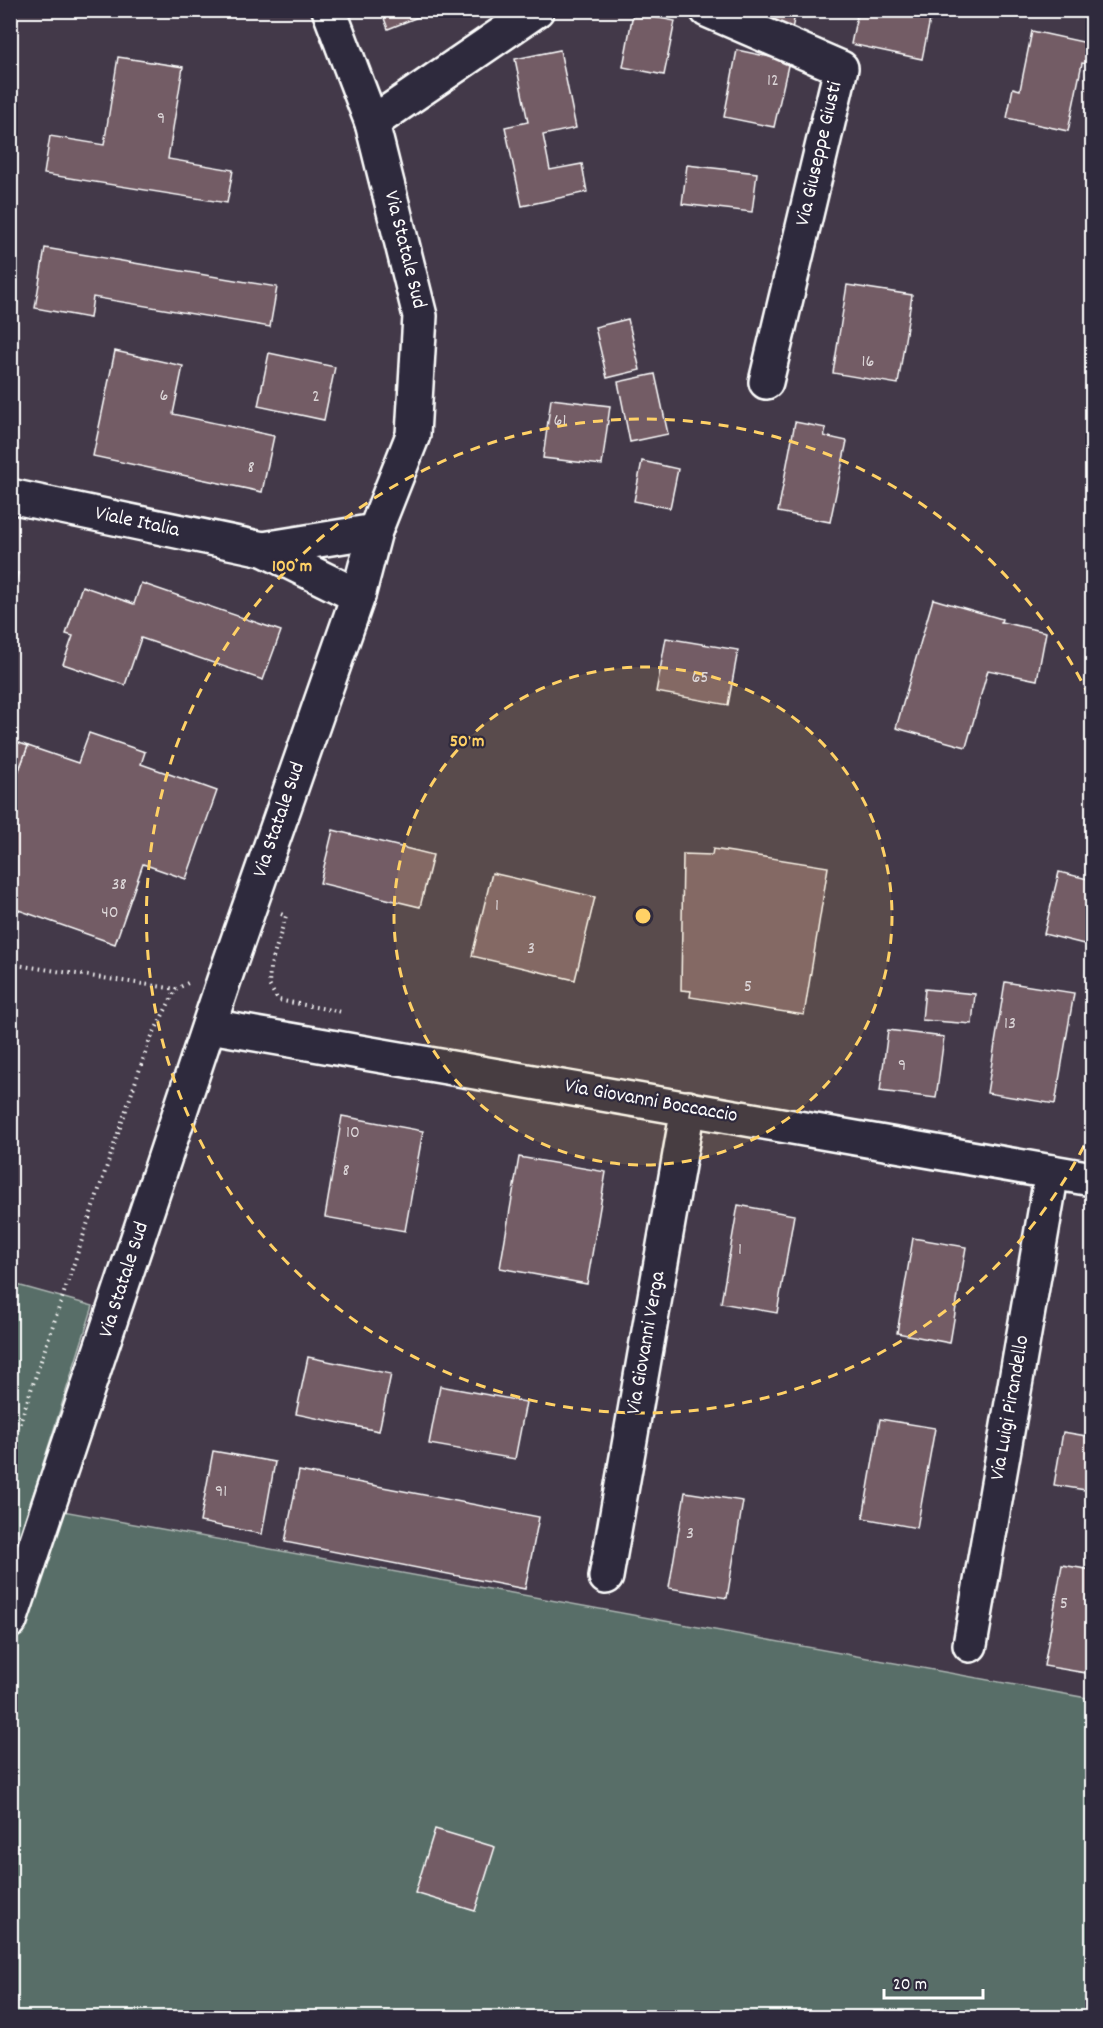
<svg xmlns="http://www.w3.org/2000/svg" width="1103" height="2028" font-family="Dekko,sans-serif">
<rect width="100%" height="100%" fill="#433949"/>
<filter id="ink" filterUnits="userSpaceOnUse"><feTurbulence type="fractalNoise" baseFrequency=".0167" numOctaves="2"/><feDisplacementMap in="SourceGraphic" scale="12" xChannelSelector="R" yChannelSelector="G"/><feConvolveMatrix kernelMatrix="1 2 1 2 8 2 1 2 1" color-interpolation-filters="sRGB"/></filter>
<g filter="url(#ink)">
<path fill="#596e67" stroke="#acb6b3" stroke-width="1.5" d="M10 1283 93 1306 30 1505 1092 1699V2017H11Z"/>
<g fill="#735b65" stroke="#fff" stroke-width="1.5">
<path d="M381 10H433V11L388 29Z"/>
<path d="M747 10H796L792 29Z"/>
<path d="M858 10H932L922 59 851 44Z"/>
<path d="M633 13 675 21 664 75 623 67Z"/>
<path d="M1032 31 1092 44 1088 64 1082 63 1068 131 1007 118 1013 88 1020 90Z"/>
<path d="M560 50 576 128 543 135 550 170 582 164 587 192 522 206 505 127 528 122 515 59Z"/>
<path d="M737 50 789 61 774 127 724 117Z"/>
<path d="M118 57 183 67 168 159 233 170 227 203 44 174 50 136 104 145Z"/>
<path d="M687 165 757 173 752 212 682 204Z"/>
<path d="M45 248 277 287 270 327 93 297 90 318 35 308Z"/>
<path d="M847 285 912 295 898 384 833 373Z"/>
<path d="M628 319 640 370 607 378 595 327Z"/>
<path d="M115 351 183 366 173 414 274 436 262 492 93 456Z"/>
<path d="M269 353 335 367 324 420 258 406Z"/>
<path d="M655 374 668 434 630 442 618 382Z"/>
<path d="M551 399 610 406 602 465 543 458Z"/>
<path d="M795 422 826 428 824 436 847 441 830 522 778 512Z"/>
<path d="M642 461 678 469 670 508 634 501Z"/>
<path d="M10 572 18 573 10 612Z"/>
<path d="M141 583 281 631 263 680 141 638 125 685 63 664 73 636 66 634 82 586 134 604Z"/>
<path d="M933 599 1002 619 1001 622 1046 632 1037 680 988 670 966 747 896 728Z"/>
<path d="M666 638 738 650 728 705 656 692Z"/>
<path d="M89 733 145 752 141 764 217 791 186 879 143 864 115 944 10 907V794L28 746 78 763Z"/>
<path d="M10 740 28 746 10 794Z"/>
<path d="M333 830 433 855 420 907 320 883Z"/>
<path d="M713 849 828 867 804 1015 690 997 691 991 681 990 683 854 712 855Z"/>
<path d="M1059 872 1092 880V946L1044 934Z"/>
<path d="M492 873 595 897 575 980 472 956Z"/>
<path d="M1005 982 1074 993 1055 1104 987 1093Z"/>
<path d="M925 989 975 994 972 1024 922 1020Z"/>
<path d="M888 1030 944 1037 936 1098 880 1091Z"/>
<path d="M342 1116 423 1131 405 1231 325 1217Z"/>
<path d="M519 1157 606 1172 587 1284 500 1268Z"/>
<path d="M738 1205 794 1215 777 1313 721 1303Z"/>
<path d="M913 1238 966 1247 950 1343 897 1333Z"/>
<path d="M308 1357 391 1374 379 1431 296 1414Z"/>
<path d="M440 1386 526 1402 515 1459 429 1444Z"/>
<path d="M880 1419 935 1428 917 1528 863 1518Z"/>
<path d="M1063 1432 1092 1437V1491L1054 1485Z"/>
<path d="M213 1451 275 1462 262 1534 200 1522Z"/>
<path d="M299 1471 539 1517 525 1589 285 1542Z"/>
<path d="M685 1492 743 1501 727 1598 669 1588Z"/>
<path d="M1062 1565 1092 1570V1674L1044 1666Z"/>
<path d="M435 1829 495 1847 475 1911 415 1893Z"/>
</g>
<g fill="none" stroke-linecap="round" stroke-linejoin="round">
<g stroke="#fff" stroke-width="38">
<g id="minor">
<path d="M707 10 841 68 766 382"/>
<path d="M372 123 537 10"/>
<path d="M10 496 263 549 358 596"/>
<path d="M263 549 375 531"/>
<path d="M210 1026 1092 1179"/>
<path d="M606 1577 688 1108"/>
<path d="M970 1645 1052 1172"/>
</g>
</g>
<g stroke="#fff" stroke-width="38">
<path id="major" d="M10 1621 224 980 358 596 375 531 413 435 420 316 372 123 329 10"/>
</g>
<g stroke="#fff" stroke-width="4" stroke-dasharray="1.5 4.5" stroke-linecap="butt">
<path d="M281 914 286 916 270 968 269 985 278 1000 342 1012"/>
<path d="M10 964 176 989"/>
<path d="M10 1452 149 1042 176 989 188 983"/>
</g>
<use href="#minor" stroke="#2f2a3d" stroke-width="33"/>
<use href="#major" stroke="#2f2a3d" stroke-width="33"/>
</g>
</g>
<circle cx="643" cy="916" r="249" fill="#ffd166" fill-opacity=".12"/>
<g fill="none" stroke="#ffd166" stroke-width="3" stroke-dasharray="10 8">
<circle cx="643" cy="916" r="249"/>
<path d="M1092 1130A497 497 0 1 1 1092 702"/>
</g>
<g text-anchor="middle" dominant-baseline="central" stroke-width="4.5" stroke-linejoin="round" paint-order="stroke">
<g font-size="18" fill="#dcd6d8">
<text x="773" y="81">12</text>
<text x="161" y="119">9</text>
<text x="868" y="362">16</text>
<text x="164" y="396">6</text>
<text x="316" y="397">2</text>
<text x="560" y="421">61</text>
<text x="251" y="468">8</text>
<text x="700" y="678">65</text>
<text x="119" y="885">38</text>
<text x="497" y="906">1</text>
<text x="110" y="913">40</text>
<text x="531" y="949">3</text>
<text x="748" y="987">5</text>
<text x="1010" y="1024">13</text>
<text x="902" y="1066">9</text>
<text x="353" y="1133">10</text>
<text x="346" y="1171">8</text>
<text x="740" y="1250">1</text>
<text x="221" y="1492">91</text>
<text x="690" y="1534">3</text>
<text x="1064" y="1604">5</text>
</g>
<g font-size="21" fill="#fff" stroke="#2f2a3d">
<text transform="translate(820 154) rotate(-77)">Via Giuseppe Giusti</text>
<text transform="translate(404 250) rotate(76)">Via Statale Sud</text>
<text transform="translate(137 523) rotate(12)">Viale Italia</text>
<text transform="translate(280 820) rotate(-71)">Via Statale Sud</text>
<text transform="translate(651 1102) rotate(10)">Via Giovanni Boccaccio</text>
<text transform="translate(125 1280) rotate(-72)">Via Statale Sud</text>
<text transform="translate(647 1343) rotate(-80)">Via Giovanni Verga</text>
<text transform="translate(1011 1408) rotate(-80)">Via Luigi Pirandello</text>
</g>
</g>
<circle cx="643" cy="916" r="9" fill="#ffd166" stroke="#2f2a3d" stroke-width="3"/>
<g font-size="18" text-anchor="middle" font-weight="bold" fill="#ffd166" stroke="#2f2a3d" stroke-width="4.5" stroke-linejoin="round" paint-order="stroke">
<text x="292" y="571">100 m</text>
<text x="467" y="746">50 m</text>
</g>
<rect width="1103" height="2028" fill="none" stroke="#2f2a3d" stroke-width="36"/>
<rect x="18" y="18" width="1067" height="1992" fill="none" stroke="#fff" stroke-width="2" filter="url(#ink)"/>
<path d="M884 1989v9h99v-9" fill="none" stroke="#ffffff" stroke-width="3"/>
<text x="893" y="1989" font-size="18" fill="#ffffff" stroke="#2f2a3d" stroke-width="4.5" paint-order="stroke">20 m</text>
</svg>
